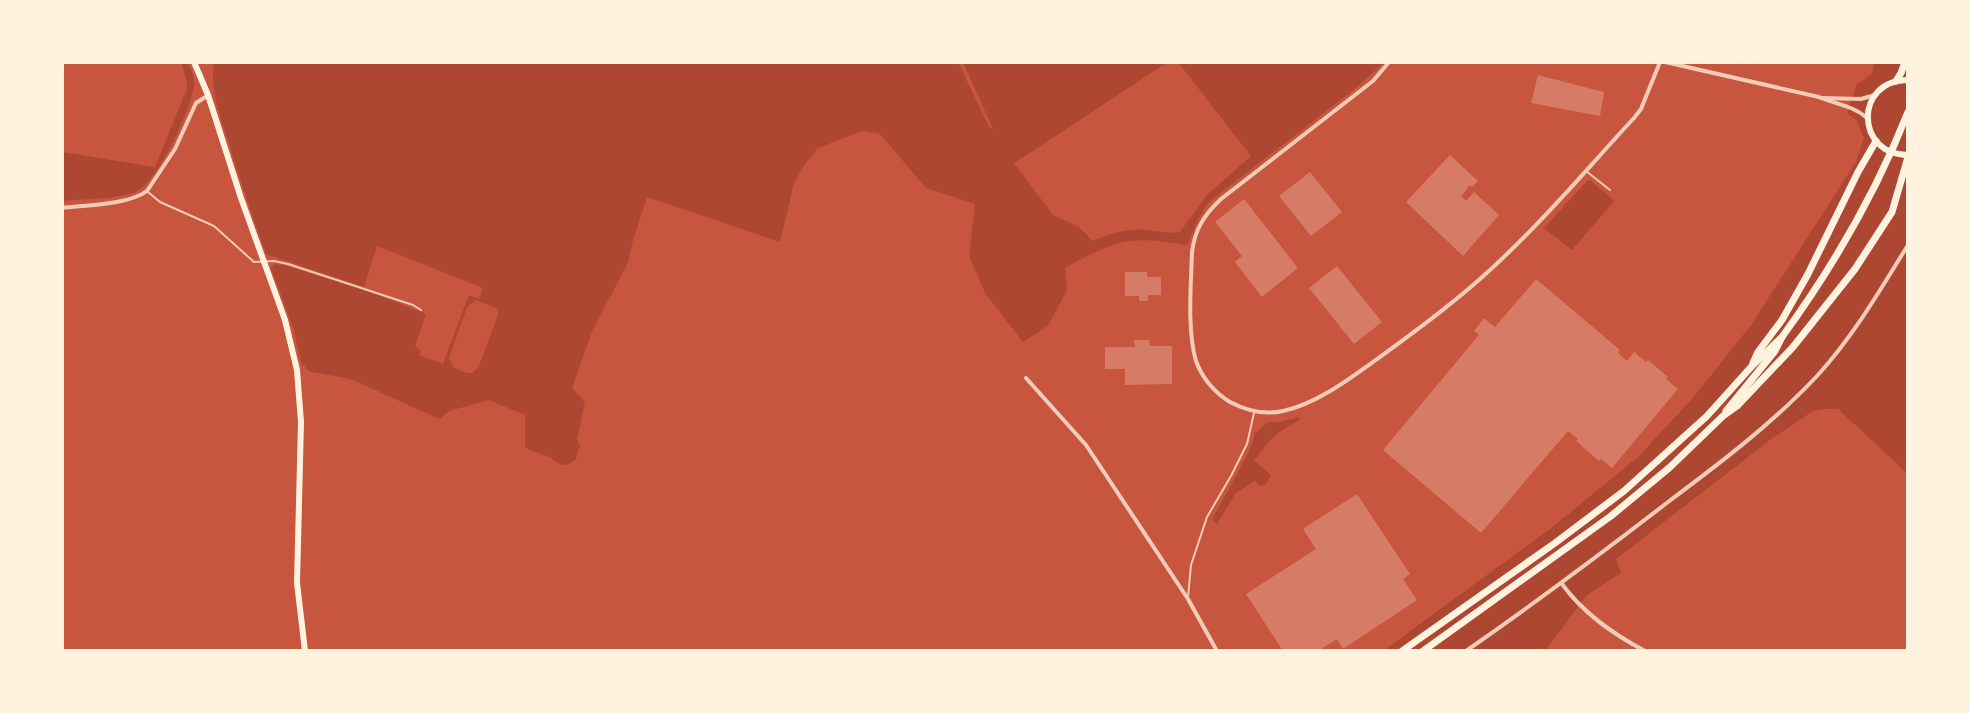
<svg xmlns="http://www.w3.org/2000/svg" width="1970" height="713" font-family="'Noto Sans',sans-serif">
<rect width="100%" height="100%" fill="#c8553d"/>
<g fill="#ae4732" fill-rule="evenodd">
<path d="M181 62H187C191 70 195 77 194 85 192 108 157 183 136 192 118 199 82 199 62 201V152L155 167 187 89V82Z"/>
<path d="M214 62H958L989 127 993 129 963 62H1168L1014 163 1053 215 1079 227 1093 241C1110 234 1128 228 1146 230 1158 231 1168 234 1180 232L1206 196 1251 156 1178 62H1383L1375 71 1352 91 1209 202 1199 218 1187 245C1129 235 1116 240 1065 268L1067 290 1048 326 1023 342 985 293 969 256 975 204 926 188 880 134 862 131 818 148 805 164 794 183 780 242 647 197 633 240 628 263 593 329 572 388 585 402 577 439 580 445 576 459 569 464 561 465 549 457 525 448V415L489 400 449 411 439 419 351 379 311 372 306 369 305 365 302 366 293 327 272 271 271 267 275 264 283 265 363 289 426 314 415 346 421 351 419 355 443 364 469 295 479 299 483 288 377 246 364 287 266 254C253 218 241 183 230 147 222 121 209 90 214 62ZM476 300 496 308 498 311V315L479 366 472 373H467L453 367 449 358 467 307Z"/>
<path d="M1874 62H1908V474L1838 409H1825L1813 411 1770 440 1616 559 1621 573 1587 595 1545 651H1383L1554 526 1639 456 1692 399 1751 325 1856 162 1864 138 1857 121 1847 113 1857 84 1872 74Z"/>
<path d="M1590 180 1614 201 1572 250 1544 228 1587 181Z"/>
<path d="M1299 417 1300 420C1277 431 1269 440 1254 461L1271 475 1265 485 1258 486 1255 480 1235 494 1217 524 1214 522 1213 518 1249 452 1255 433 1268 422H1280Z"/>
</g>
<g fill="#d67c66">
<path d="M1538 75 1604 92 1600 116 1531 103Z"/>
<path d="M1450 155 1478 181 1472 187 1470 185 1461 196 1466 201 1474 192 1499 215 1463 256 1406 202Z"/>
<path d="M1310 172 1342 212 1311 236 1279 196Z"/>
<path d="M1244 199 1298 268 1262 297 1235 262 1242 256 1215 222Z"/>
<path d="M1337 266 1382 322 1354 344 1309 288Z"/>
<path d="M1125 272H1147V277H1161V295H1148V301H1139V296H1125Z"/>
<path d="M1536 279 1620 350 1618 353 1627 361 1634 352 1646 362 1648 360 1668 377 1666 379 1678 389 1612 468 1601 459 1599 461 1576 441 1578 439 1568 431 1481 533 1383 450 1479 335 1474 331 1484 318 1495 327Z"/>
<path d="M1134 340H1149L1150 346H1172V384L1125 385V369H1105V347H1135Z"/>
<path d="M1357 494 1410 574 1403 579 1417 600 1343 649 1337 639 1318 651H1283L1246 594 1316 549 1303 529Z"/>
</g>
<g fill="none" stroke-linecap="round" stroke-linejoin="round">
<g stroke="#f1ccb7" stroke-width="2">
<path d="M1586 171 1610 190"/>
<path d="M148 192 160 202 214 226 254 262 274 261 288 264 413 305 421 310"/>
<path d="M1188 597 1191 565 1207 517 1231 476 1247 444 1254 413"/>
</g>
<g stroke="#f1ccb7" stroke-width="4">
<path d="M1389 62 1373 81 1221 199C1204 215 1195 229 1192 252 1191 284 1187 331 1196 361 1202 378 1215 393 1230 402 1247 411 1265 415 1283 411 1314 405 1348 380 1373 362 1420 328 1469 292 1510 251 1554 209 1593 162 1634 118L1641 109 1660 62"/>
<path d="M1665 62 1819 97C1835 104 1854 106 1867 118"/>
<path d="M1821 98 1861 99 1875 95"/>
<path d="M62 208C87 205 128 205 147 191L175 149 196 103 207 96"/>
<path d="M1026 378 1086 445 1188 599 1217 651"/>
<path d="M1562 584C1584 614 1613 634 1645 651"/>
<path d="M1466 651C1535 603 1602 553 1668 502 1720 463 1772 424 1817 376 1853 337 1880 290 1908 245"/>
</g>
<g stroke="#fff3e0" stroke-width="6">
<path d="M194 62 208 95 241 198 285 320 297 370 301 422 297 583 305 651"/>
<path d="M1908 80C1854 80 1855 155 1908 155"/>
</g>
<g stroke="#fff3e0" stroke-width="7">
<path d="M1896 81 1901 73 1905 62"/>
<path d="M1753 363 1758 352 1782 320 1808 274 1858 172 1876 141"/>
<path d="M1726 411 1775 351 1782 337C1833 267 1876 193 1908 112"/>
<path d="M1402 651 1555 543 1624 491 1707 416 1752 366 1782 337"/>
<path d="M1423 651 1611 516 1669 468 1723 416 1737 406 1793 347 1855 269 1892 212 1908 157"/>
</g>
</g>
<rect width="1970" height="713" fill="none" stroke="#fff3e0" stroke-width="128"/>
</svg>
